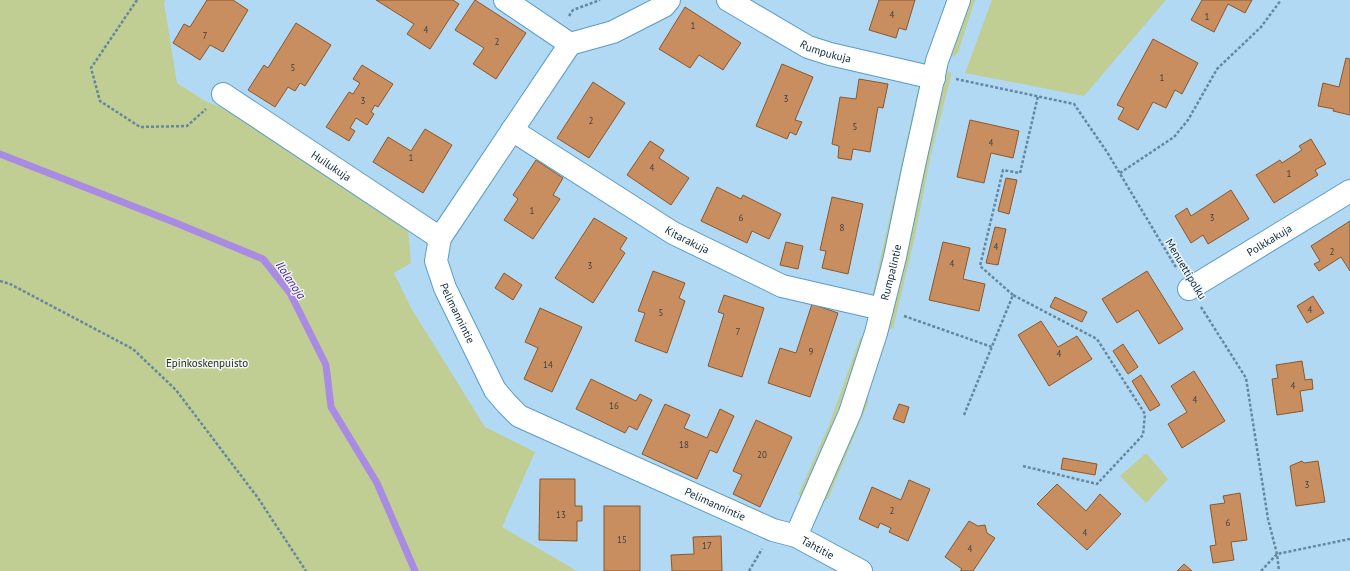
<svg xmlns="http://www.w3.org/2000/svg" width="1350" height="571" font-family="'PT Sans',sans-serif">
<rect width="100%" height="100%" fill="#b2d9f4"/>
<g fill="#c0cd93">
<path d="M0 0H166L164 3 177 83 205 101 225 109 408 227 411 263 394 273 411 308 485 427 535 452 502 527 577 571H0Z"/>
<path d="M971 0H975L958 53 953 57 952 55Z"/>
<path d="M992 0H1166L1084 96 965 73Z"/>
<path d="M948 71 951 73V76L931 154 915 236 894 324 893 328 889 330 907 255 932 132Z"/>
<path d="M918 89H921L889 241 875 295 872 297Z"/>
<path d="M862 337 864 338C846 392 825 444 801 496L799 495V493L829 425 860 338Z"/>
<path d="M866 398H868V403L828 499 826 500 823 498Z"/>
<path d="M1146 453 1168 479 1146 503 1120 476Z"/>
</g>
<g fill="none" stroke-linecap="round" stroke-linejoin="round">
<path stroke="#a98be4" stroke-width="7" d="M0 154 176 223 263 259 290 293 326 365 331 407 377 483 415 571"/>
</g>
<g fill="#c88e60" stroke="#8d5729">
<path d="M207 0H233L248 10 223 52 210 45 200 60 173 43 184 24 190 27Z"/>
<path d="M376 0H453L459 4 430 49 407 34 414 24Z"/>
<path d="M475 0 526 33 496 79 473 64 484 48 455 30Z"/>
<path d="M879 0H915L906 30 899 28 896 38 869 30Z"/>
<path d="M1202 0H1252L1245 13 1228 4 1214 32 1191 20Z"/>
<path d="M685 7 741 43 723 70 699 55 690 68 659 49Z"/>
<path d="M296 23 331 45 305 86 300 83 295 91 288 87 275 107 248 90 264 65 268 68Z"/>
<path d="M1153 39 1198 63 1182 94 1175 90 1166 108 1153 102 1138 130 1118 119 1124 108 1117 105Z"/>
<path d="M1346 58 1350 59V115L1333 111 1334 109 1318 106 1323 83 1339 87Z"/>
<path d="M782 64 813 77 795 120 802 122 796 135 790 132 787 139 756 126Z"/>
<path d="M362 65 393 84 378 107 375 105 371 112 374 114 367 125 356 118 350 128 355 131 349 141 326 127 349 92 353 94 360 83 353 79Z"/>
<path d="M859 79 888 84 883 108 878 107 870 152 853 149 851 160 838 158 839 146 832 144 840 97 856 99Z"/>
<path d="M593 82 625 103 589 158 557 138Z"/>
<path d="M970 120 1019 131 1013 158 991 153 984 183 957 177Z"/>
<path d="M425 129 452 145 423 193 373 162 388 137 411 151Z"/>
<path d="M1311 139 1326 164 1315 170 1318 175 1274 203 1256 175 1280 160 1282 163 1302 150 1299 146Z"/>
<path d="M650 141 664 150 659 158 689 178 671 205 627 175Z"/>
<path d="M536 160 563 178 553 195 560 199 533 239 504 220 518 199 513 195Z"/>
<path d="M1006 178 1017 180 1009 214 998 211Z"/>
<path d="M717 187 741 199 743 195 781 214 769 239 752 231 747 243 701 221Z"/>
<path d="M1231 190 1249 219 1208 244 1203 235 1191 243 1175 216 1187 208 1191 216Z"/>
<path d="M832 197 863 204 848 274 822 268 826 251 820 250Z"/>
<path d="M594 218 627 238 620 249 625 253 593 303 555 278Z"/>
<path d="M1350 221V271L1341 257 1319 271 1314 264 1320 261 1311 246Z"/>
<path d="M995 227 1006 229 998 265 986 263Z"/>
<path d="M786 242 803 246 798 269 780 265Z"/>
<path d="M943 242 970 248 963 279 985 284 979 311 929 300Z"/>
<path d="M653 271 685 283 679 298 685 301 667 353 635 341 645 313 638 311Z"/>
<path d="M1147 271 1183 329 1159 344 1138 310 1117 323 1102 299Z"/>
<path d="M504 273 522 285 513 300 495 288Z"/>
<path d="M724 295 764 308 742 377 708 366 724 314 718 312Z"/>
<path d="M1313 296 1324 313 1307 323 1297 306Z"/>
<path d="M1055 297 1087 312 1082 322 1050 307Z"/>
<path d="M812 304 838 313 810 397 768 383 780 348 796 353Z"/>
<path d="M540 308 582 327 552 392 524 379 538 348 525 342Z"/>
<path d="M1041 321 1058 347 1077 336 1092 359 1049 386 1018 335Z"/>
<path d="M1123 344 1138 367 1128 374 1113 351Z"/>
<path d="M1302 361 1305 380 1312 379 1313 389 1300 391 1303 411 1277 415 1272 379 1278 378 1276 365Z"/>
<path d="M1194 371 1225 421 1182 448 1168 424 1187 412 1171 386Z"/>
<path d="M1141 375 1160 405 1150 411 1132 381Z"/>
<path d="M591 379 636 401 640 394 652 400 637 430 629 426 625 433 576 409Z"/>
<path d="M665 404 690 415 684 428 707 438 720 409 734 416 717 453 710 450 697 479 642 454Z"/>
<path d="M899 404 909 407 904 423 893 419Z"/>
<path d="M756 420 792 437 760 507 733 494 742 475 733 471Z"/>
<path d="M1063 458 1097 464 1095 475 1061 469Z"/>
<path d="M1302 461 1304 463 1318 461 1325 502 1296 506 1290 466Z"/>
<path d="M540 479H575V506H582V521H577V541L539 540Z"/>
<path d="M909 480 930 489 908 541 889 532 891 528 880 523 878 528 859 519 872 487 901 500Z"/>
<path d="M1057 484 1086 511 1100 494 1121 514 1087 550 1037 504Z"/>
<path d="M1240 493 1247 540 1231 542 1234 560 1213 563 1210 546 1216 545 1210 505 1225 503 1223 496Z"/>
<rect x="604" y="506" width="36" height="65"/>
<path d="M969 521 978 526 985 525 987 533 995 538 973 571H960L962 569 945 557Z"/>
<path d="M721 536 722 571H672L671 555 694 554 693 537Z"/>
<path d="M1184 564 1192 571H1177Z"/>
</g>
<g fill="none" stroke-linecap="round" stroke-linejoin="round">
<g stroke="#599cc7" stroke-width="24">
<g id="minor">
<path d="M505 0 570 44"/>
<path id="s1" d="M669 0 664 6 613 32 570 44 440 238 436 261 445 288 495 390 507 404 519 416 773 530 796 536 861 571"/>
<path id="s2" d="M728 0 808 47 830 54 934 78"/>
<path id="s3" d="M223 94 440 238"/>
<path id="s4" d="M512 130 673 233 782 286 882 309"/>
<path id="s5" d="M1189 289 1350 191"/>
<path id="s6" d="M796 536 850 413 876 333 895 257 913 170 937 61 959 0"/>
</g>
</g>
<g stroke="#65889e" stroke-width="2.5" stroke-dasharray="3 2" stroke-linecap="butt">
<path d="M137 0 91 68 100 101 140 127 187 126 206 109"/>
<path d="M569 16 573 10 600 0"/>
<path d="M956 79 1074 104 1107 152 1177 269"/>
<path d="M1120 173 1174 137 1188 120 1217 69 1261 27 1281 0"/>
<path d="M0 281 10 284 133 349 176 390 258 498 306 571"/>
<path d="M1013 295 980 266 1003 170 1020 173 1038 96"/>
<path d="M1201 307 1246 378 1268 519 1277 554 1279 571"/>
<path d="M904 316 992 347"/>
<path d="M964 415 1013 295 1097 339 1145 414 1143 435 1097 484 1023 466"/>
<path d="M749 571 762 549"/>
<path d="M1261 571 1277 554 1350 539"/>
</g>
<use href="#minor" stroke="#fff" stroke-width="22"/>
</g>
<g text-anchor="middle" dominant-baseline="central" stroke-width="3" stroke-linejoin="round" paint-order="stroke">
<g font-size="9" fill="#3a4243">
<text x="892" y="14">4</text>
<text x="1207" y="16">1</text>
<text x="693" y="25">1</text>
<text x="426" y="29">4</text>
<text x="205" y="35">7</text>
<text x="497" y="41">2</text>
<text x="293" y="67">5</text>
<text x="1162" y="77">1</text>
<text x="786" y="98">3</text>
<text x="363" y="100">3</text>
<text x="591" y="120">2</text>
<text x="855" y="126">5</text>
<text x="991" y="142">4</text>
<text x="411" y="157">1</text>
<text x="652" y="167">4</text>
<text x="1289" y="173">1</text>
<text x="532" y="210">1</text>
<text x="741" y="217">6</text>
<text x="1212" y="217">3</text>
<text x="842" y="227">8</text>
<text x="996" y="246">4</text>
<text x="1332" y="251">2</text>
<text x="952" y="263">4</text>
<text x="590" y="265">3</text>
<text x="1310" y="309">4</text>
<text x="661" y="312">5</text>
<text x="738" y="331">7</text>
<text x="811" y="351">9</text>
<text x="1059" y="353">4</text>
<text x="548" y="364">14</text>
<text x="1293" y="385">4</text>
<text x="1195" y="399">4</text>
<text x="614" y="405">16</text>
<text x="684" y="444">18</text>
<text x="762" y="454">20</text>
<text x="1307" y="484">3</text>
<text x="892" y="510">2</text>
<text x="561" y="514">13</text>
<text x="1228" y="522">6</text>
<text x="1085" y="532">4</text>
<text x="622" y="539">15</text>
<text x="707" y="545">17</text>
<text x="970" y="548">4</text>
</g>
<g font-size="11" fill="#0b2839" stroke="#eef5fa">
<text stroke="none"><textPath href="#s2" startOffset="111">Rumpukuja</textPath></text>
<text stroke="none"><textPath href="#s3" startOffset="130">Huilukuja</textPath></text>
<text stroke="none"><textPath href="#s4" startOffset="207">Kitarakuja</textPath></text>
<text stroke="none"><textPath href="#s5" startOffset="94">Polkkakuja</textPath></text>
<text transform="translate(1186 269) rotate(59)">Menuettipolku</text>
<text stroke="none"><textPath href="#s6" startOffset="281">Rumpalintie</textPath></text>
<text stroke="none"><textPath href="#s1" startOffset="423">Pelimannintie</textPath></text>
<text stroke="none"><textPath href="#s1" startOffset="759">Pelimannintie</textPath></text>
<text stroke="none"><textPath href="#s1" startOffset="871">Tahtitie</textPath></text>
</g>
<g font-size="11" fill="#2c3307" stroke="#eef5fa">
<text x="207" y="363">Epinkoskenpuisto</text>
</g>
<g font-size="12" font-style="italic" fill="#50238a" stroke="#eef5fa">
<text transform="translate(291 280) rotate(56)">Ilolanoja</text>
</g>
</g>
</svg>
